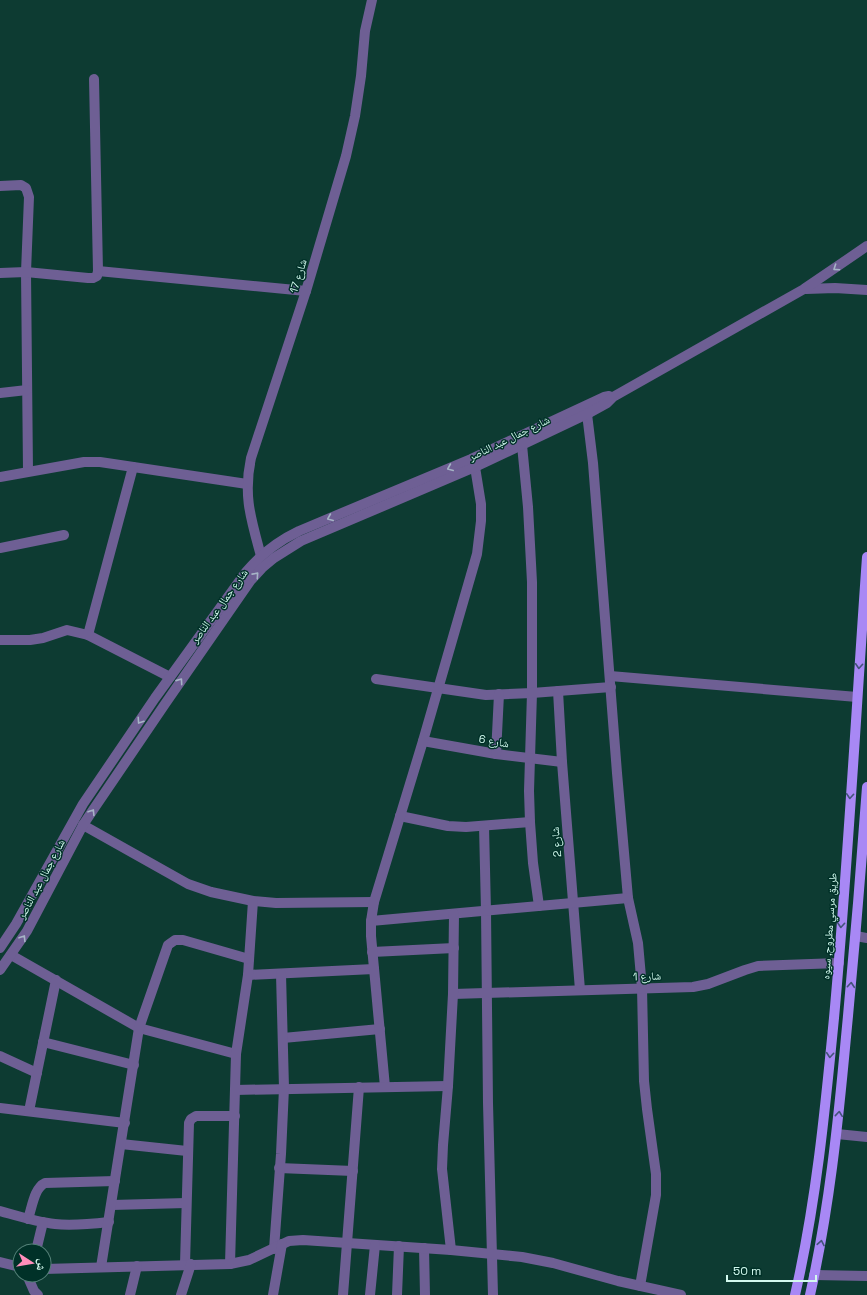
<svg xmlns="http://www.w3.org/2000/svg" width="867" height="1295" font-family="'Space Grotesk','Noto Naskh Arabic',sans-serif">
<rect width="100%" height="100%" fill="#0d3b32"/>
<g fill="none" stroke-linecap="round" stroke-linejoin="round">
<g stroke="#6e5f94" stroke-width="10">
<path d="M0 186 21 185 26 188 29 197 26 272 28 471"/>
<path d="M98 271 306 291"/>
<path d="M0 273 26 272 88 278H93L97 276 98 271 94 79"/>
<path d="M0 393 27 390"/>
<path d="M587 414 593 463 617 773 628 898 638 943 642 988 644 1081 647 1109 656 1174V1195L640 1286"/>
<path d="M522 445 528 507 532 582V693L529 791 530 822 533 863 539 906"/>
<path d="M0 477 84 462H100L247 484"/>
<path d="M0 548 64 535"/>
<path d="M261 556C251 519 243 496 251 458L306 291 346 156 355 116 361 76 365 31 372 0"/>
<path d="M88 635 133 467"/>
<path d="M0 640H30L43 638 67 630 88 635 170 677"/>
<path d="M610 676 857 697"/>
<path d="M376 679 486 695 532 693 611 687"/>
<path d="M558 691 562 762 580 990"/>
<path d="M423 741 496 754 562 762"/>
<path d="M496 754 499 694"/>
<path d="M400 816 448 826 466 827 530 822"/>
<path d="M83 825 188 884 211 892 253 901 276 903 374 902"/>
<path d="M484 826 486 911 488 1103 493 1295"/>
<path d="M371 921 628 898"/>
<path d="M856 936 867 938"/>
<path d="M372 952 454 948"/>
<path d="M11 955 139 1028 236 1054"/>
<path d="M248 975 374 969"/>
<path d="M453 994 693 987 708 984 745 970 758 966 839 963"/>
<path d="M283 1038 380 1029"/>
<path d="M43 1042 134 1065"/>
<path d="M0 1056 37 1073"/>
<path d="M385 1087 371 936V921L374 902 423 741 477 554 481 521V504L475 467"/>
<path d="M235 1090 448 1086"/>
<path d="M0 1108 125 1123"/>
<path d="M29 1111 56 980"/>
<path d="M837 1134 867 1137"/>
<path d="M121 1144 187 1151"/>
<path d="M279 1168 353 1171"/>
<path d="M112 1205 186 1203"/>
<path d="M0 1211C18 1216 37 1222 55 1224 73 1226 91 1224 109 1222"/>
<path d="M28 1219C32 1208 34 1188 45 1183L115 1181"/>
<path d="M424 1248 425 1295"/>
<path d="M274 1249 281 1154 284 1088 281 974"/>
<path d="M451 1250 442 1169 443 1145 448 1086 453 994 454 914"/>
<path d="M36 1251 43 1222"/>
<path d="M0 1262 20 1267"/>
<path d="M185 1264 189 1123 191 1119 196 1116H235"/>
<path d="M230 1264 236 1054 248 975 253 901"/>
<path d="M101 1267 139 1028 168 945 175 940H183L249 959"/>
<path d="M44 1269 230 1264 249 1260 289 1241 303 1240 451 1250 522 1257 553 1263 618 1281 681 1295"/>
<path d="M27 1275 34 1291 38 1295"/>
<path d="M814 1275 867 1276"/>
<path d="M130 1295 137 1266"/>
<path d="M181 1295 191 1264"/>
<path d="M273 1295 282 1244"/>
<path d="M343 1295 359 1087"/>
<path d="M370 1295 375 1245"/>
<path d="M397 1295 399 1246"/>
</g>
<g stroke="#6e5f94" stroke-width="10">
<path d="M806 289 835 288 867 290"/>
<path d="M0 948 16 924 83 804 155 698 246 572C261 554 278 541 299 531L471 459 604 397 609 396"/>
<path d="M0 970 27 931 83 825 93 810 165 704 251 580 262 568 274 558 301 541 475 467 587 414 607 403 613 397 804 289 867 246"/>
</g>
<g stroke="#a888f5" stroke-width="10">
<path d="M795 1295C816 1204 825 1111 834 1018 848 865 856 711 867 557"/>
<path d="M810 1295C829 1210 838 1124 846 1037 854 954 861 871 867 787"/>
</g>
</g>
<defs><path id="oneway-chevron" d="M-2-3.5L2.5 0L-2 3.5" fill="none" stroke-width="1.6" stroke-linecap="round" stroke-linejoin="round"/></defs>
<g stroke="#a6b4c6">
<use href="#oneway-chevron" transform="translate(836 268) rotate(146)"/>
<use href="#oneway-chevron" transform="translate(450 468) rotate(157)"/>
<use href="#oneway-chevron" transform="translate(330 518) rotate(157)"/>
<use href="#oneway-chevron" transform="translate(256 575) rotate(-48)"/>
<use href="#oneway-chevron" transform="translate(180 681) rotate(-55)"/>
<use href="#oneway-chevron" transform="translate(140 721) rotate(124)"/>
<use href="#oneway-chevron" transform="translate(92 812) rotate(-58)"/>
<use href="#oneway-chevron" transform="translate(23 938) rotate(-58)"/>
</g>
<g stroke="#43547a">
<use href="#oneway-chevron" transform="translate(859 666) rotate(94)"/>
<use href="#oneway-chevron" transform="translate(850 796) rotate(94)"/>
<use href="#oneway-chevron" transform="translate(841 925) rotate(94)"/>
<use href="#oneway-chevron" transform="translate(851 985) rotate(-85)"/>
<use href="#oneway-chevron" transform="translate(830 1055) rotate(95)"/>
<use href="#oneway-chevron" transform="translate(839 1114) rotate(-84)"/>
<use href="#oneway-chevron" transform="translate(821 1243) rotate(-79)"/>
</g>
<g text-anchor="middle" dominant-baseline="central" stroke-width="3" stroke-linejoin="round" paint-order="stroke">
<g font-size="11" fill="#d3faef" stroke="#003128">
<text transform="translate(298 276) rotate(-73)">شارع 17</text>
<text transform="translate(509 438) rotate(-26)">شارع جمال عبد الناصر</text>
<text transform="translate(219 606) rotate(-54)">شارع جمال عبد الناصر</text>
<text transform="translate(494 741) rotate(10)">شارع 6</text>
<text transform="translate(556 842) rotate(-95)">شارع 2</text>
<text transform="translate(41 879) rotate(-62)">شارع جمال عبد الناصر</text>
<text transform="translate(829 926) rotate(-86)">طريق مرسي مطروح, سيوه</text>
<text transform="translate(647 976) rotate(-2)">شارع 1</text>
</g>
</g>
<g transform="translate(32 1263) rotate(102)"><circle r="19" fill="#003128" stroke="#548178"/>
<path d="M0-3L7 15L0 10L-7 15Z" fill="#ff8ebb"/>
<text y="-6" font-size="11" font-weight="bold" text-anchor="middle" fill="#d3faef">ش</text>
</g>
<path d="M727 1275v6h89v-6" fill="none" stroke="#d3faef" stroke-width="2"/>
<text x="733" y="1275" font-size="12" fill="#d3faef" stroke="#003128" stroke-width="3" paint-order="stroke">50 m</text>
</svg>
